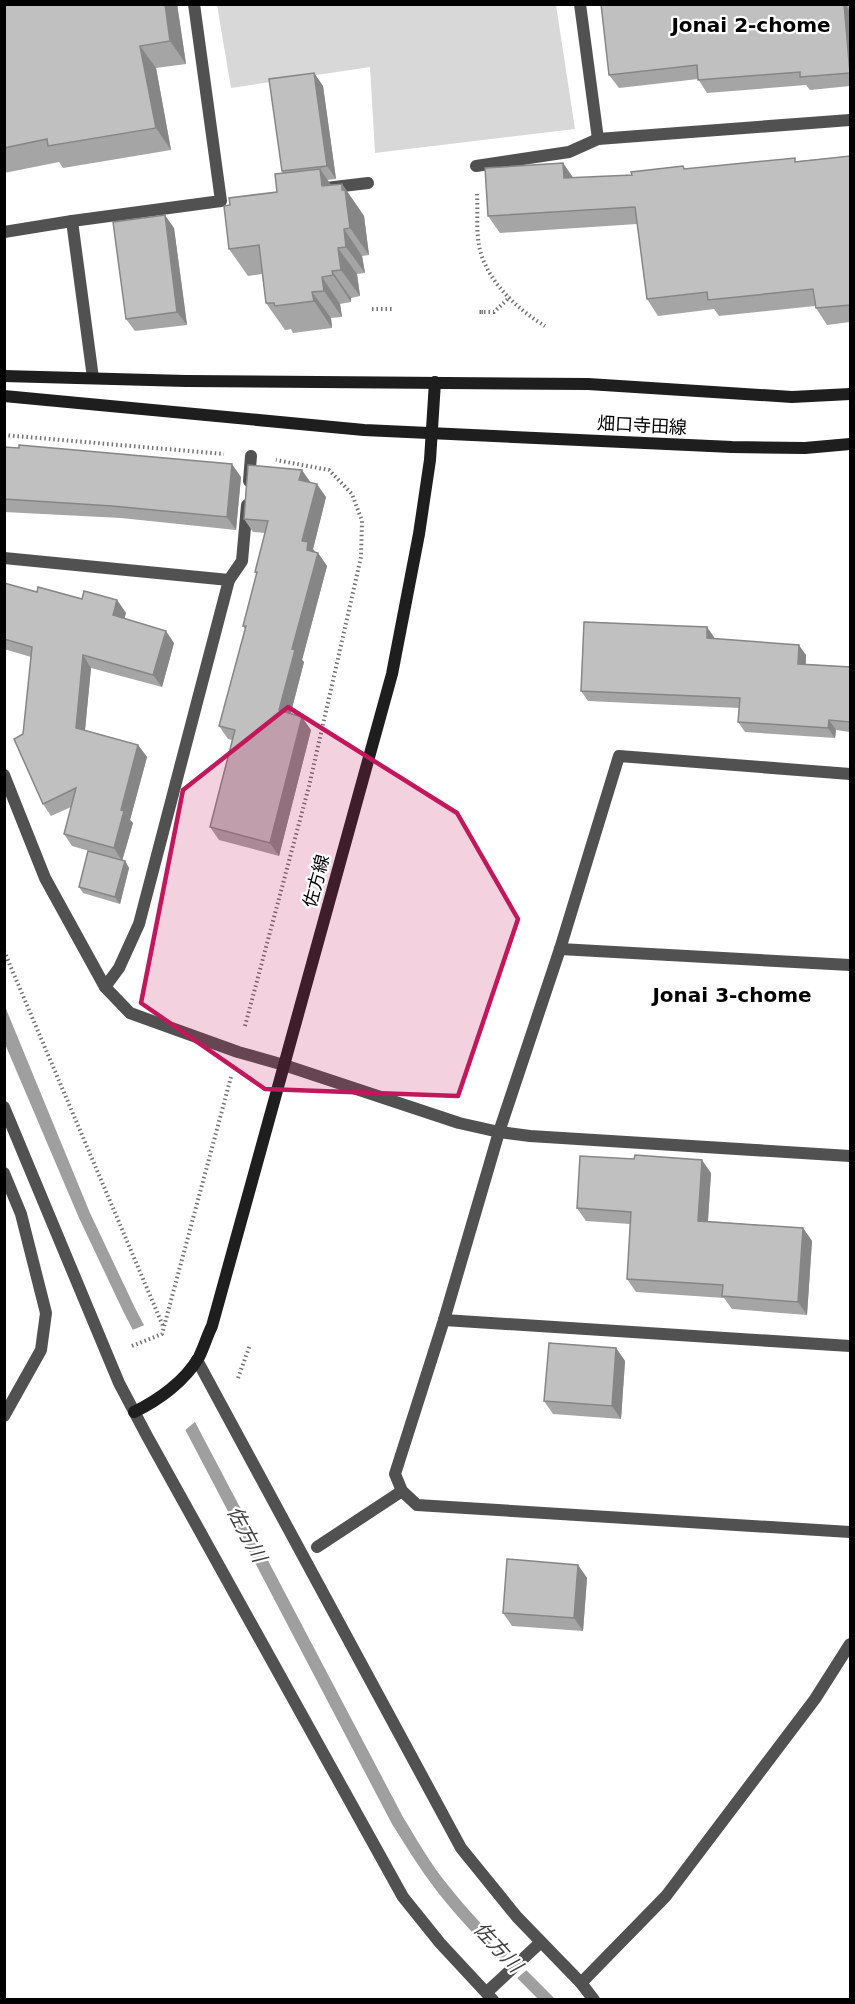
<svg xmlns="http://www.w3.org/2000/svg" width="855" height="2004" font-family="'DejaVu Sans','Noto Sans JP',sans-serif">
<rect width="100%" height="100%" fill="#fff"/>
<path fill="#d8d8d8" d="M217 5H556L575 129 375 153 370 67 231 88Z"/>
<path fill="#9f9f9f" d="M4 1004 90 1213 135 1308 403 1817C417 1840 430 1863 447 1884 479 1925 519 1962 555 1999H538C504 1964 466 1929 436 1890 420 1869 406 1846 392 1824L124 1313 79 1218 5 1044Z"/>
<g fill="#fff">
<path d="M147 1324 197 1420 183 1432 130 1331Z"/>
<path d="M498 1936 505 1943 492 1956 485 1949Z"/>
<path d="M512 1950 529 1968 515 1980 498 1962Z"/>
</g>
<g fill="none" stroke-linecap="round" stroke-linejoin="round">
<g stroke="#737373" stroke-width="4" stroke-dasharray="1.5 3" stroke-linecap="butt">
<path d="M477 194C478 211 476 229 479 245 485 280 517 309 545 326"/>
<path d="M372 309H392"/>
<path d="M483 312H479H494L510 297"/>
<path d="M4 435 224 454"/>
<path d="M4 951 163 1326"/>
<path d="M245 1026 309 786 361 557 362 521 352 494 329 470 276 460"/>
<path d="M132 1346 162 1334 231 1077"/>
<path d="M238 1378 250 1345"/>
</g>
<g stroke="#515151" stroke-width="12">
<path d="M580 4 598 139"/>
<path d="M476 166 569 152 598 139 850 120"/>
<path d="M326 188 368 183"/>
<path d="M4 232 72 221"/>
<path d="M93 378 72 221 221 201 194 4"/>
<path d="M249 481 251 456"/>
<path d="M4 558 229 580 139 924 119 968 105 987"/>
<path d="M229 580 242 561 247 505"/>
<path d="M850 774 619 756 560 949 499 1132 444 1320 395 1474 402 1491 417 1505 850 1532"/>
<path d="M4 775 45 878 105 987 130 1013 238 1052 284 1065 459 1123 499 1132 530 1136 850 1156"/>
<path d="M560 949 850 965"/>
<path d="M4 1107 119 1383 147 1436 403 1897 440 1943 493 2000"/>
<path d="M4 1173 21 1214 46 1313 41 1350 4 1416"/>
<path d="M444 1320 850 1346"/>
<path d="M197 1360 461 1848 517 1917 581 1983 594 2000"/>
<path d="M317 1547 402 1491"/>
<path d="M581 1983 666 1896 815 1699 850 1644"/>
<path d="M487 1992 541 1942"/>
</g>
<g stroke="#1e1e1e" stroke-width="12">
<path d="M4 376 186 381 588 384 792 397 850 394"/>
<path d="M4 396 364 430 732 447 805 448 850 444"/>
<path d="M134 1412C159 1400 185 1381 199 1357 204 1347 207 1336 212 1326L392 674 419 534 430 460 435 382"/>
</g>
</g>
<g fill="#a5a5a5">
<path d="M4 4H177L186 64 156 68 171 150 63 168 59 162 4 173Z"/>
<path d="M601 4H850V86L810 90 806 85 707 93 698 79 619 88 609 75Z"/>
<path d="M314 73 323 86 336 179 327 180 331 185 342 184 364 216 369 255 362 256 365 273 357 274 360 296 351 298V302L340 304 342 317 331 318 332 328 293 333 291 329 285 330 266 303 262 274 248 276 229 249 230 205 277 192 283 173 282 171Z"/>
<path d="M850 156V322L827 325 816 308 815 306 719 316 714 309 658 316 647 299 637 224 500 233 488 216 563 163 573 178 632 175 685 169 798 161Z"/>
<path d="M174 228 187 325 135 331 126 319Z"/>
<path d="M4 447 241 477 236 530 121 518 4 512Z"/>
<path d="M311 483 326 497 313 549 316 553H318L327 566 302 660 304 662 291 713 311 730 279 856 219 840 210 827 232 740 228 739 219 726 245 629 243 626 257 575 255 572 265 533 253 532 244 519Z"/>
<path d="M4 583 37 592 82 599 117 600 126 613 124 618 174 643 162 687 91 668 85 730 138 745 147 757 130 820 133 823 122 861H125L129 868 120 904 83 893 79 887 113 858 72 846 64 834 71 807 51 816 43 804 23 734 31 657 4 649Z"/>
<path d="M714 637V638L806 655V664L850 667V732L836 730 835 738 745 732 738 722 739 708 588 701 581 691Z"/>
<path d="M711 1173 708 1221 803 1228 812 1241 807 1315 732 1309 724 1298 636 1292 627 1279 630 1224 586 1221 577 1208Z"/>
<path d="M616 1348 625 1361 621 1419 553 1414 544 1401Z"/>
<path d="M578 1565 587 1578 583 1631 512 1626 503 1613Z"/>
</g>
<g fill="#868686">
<path d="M165 4H177L186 64 170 41Z"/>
<path d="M844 4H845L850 12V66Z"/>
<path d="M140 46 156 68 171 150 156 128Z"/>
<path d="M314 73 323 86 336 179 327 166Z"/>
<path d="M563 163 574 179 564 178Z"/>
<path d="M320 169 338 195 322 186Z"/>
<path d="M342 184 364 216 369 255 350 228Z"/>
<path d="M165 215 174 228 187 325 177 312Z"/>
<path d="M344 229 362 256 365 273 346 247Z"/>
<path d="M338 248 357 274 360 296 341 270Z"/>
<path d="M332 271 351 298V302L333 275Z"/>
<path d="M322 277 340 304 342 317 324 291Z"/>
<path d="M312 292 331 318 332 328 314 301Z"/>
<path d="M232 464 241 477 236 530 227 517Z"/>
<path d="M302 470 311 483 299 480Z"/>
<path d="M317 484 326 497 313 549 317 555 318 553 327 566 302 660 304 662 288 723 279 710 292 649 307 550 302 541Z"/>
<path d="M117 600 126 613 122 627 113 615Z"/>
<path d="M707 627 714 637V648L707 638Z"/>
<path d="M166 631 174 643 162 687 153 675Z"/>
<path d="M799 645 806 655 805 674 798 664Z"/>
<path d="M83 655 91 668 84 740 76 728Z"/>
<path d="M302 717 311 730 279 856 270 843Z"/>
<path d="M829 720 836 730 835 738 828 728Z"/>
<path d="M138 745 147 757 130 820 133 823 122 861 114 848 121 810Z"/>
<path d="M125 861 129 868 120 904 115 897Z"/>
<path d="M702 1160 711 1173 707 1234 698 1221Z"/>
<path d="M803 1228 812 1241 807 1315 798 1302Z"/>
<path d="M616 1348 625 1361 621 1419 612 1406Z"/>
<path d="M578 1565 587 1578 583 1631 574 1618Z"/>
</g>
<g fill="#c0c0c0" stroke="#868686" stroke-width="1.5">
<path d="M4 4H165L170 41 140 46 156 128 48 146 47 139 4 148Z"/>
<path d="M601 4H844L850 73 800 77V72L698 80 697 65 609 75Z"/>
<path d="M314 73 327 166 282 171 269 79Z"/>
<path d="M850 156V305L816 308 813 289 708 300 707 292 647 299 635 207 488 216 485 168 563 163 564 178 632 175 631 172 683 166 684 169 795 158V162Z"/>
<path d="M320 169 322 186 342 184V190H345L350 228 344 229 346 247 338 248 341 270 332 271 333 275 322 277 324 291 312 292 314 301 275 306 274 303H266L259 245 229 249 224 206 230 205 229 198 277 192 275 174Z"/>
<path d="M165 215 177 312 126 319 113 222Z"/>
<path d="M19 445 232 464 227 517 112 506 4 499V447L19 448Z"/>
<path d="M248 465 302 470 299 480 317 484 302 541 308 542 307 550 318 553 292 649 295 650 279 710 302 717 270 843 210 827 235 730 219 726 246 626H243L257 572H255L268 521 244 519Z"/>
<path d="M4 583 37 592 38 587 82 599 84 591 117 600 113 615 166 631 153 675 83 655 76 728 138 745 121 810 124 811 114 848 64 834 76 788 43 804 14 739 23 734 32 647 4 639Z"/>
<path d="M584 622 707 627V638L799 645 798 664 850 667V722L829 720 828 728 738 722 740 698 581 691Z"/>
<path d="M88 851 125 861 115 897 79 887Z"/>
<path d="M635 1155 702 1160 698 1221 803 1228 798 1302 722 1296 723 1285 627 1279 631 1212 577 1208 580 1156 634 1159Z"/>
<path d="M549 1343 616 1348 612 1406 544 1401Z"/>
<path d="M507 1559 578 1565 574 1618 503 1613Z"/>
</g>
<path fill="#c2185b" fill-opacity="0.2" stroke="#c2185b" stroke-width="4.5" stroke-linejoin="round" d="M288 707 457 813 518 919 458 1096 265 1089 141 1003 183 790Z"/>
<g text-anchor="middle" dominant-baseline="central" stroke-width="4.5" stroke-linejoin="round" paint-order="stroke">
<g font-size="18" fill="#000" stroke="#fff">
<text transform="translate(642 425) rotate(3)">畑口寺田線</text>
<text transform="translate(316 881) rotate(-75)">佐方線</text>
</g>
<g font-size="20" font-weight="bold" fill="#000" stroke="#fff">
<text x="751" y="25">Jonai 2-chome</text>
<text x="732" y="995">Jonai 3-chome</text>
</g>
<g font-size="20" font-style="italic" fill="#404040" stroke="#fff">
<text transform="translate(247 1534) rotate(62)">佐方川</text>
<text transform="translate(498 1947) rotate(47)">佐方川</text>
</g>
</g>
<rect width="855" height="2004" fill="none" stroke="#000000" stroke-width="12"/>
</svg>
